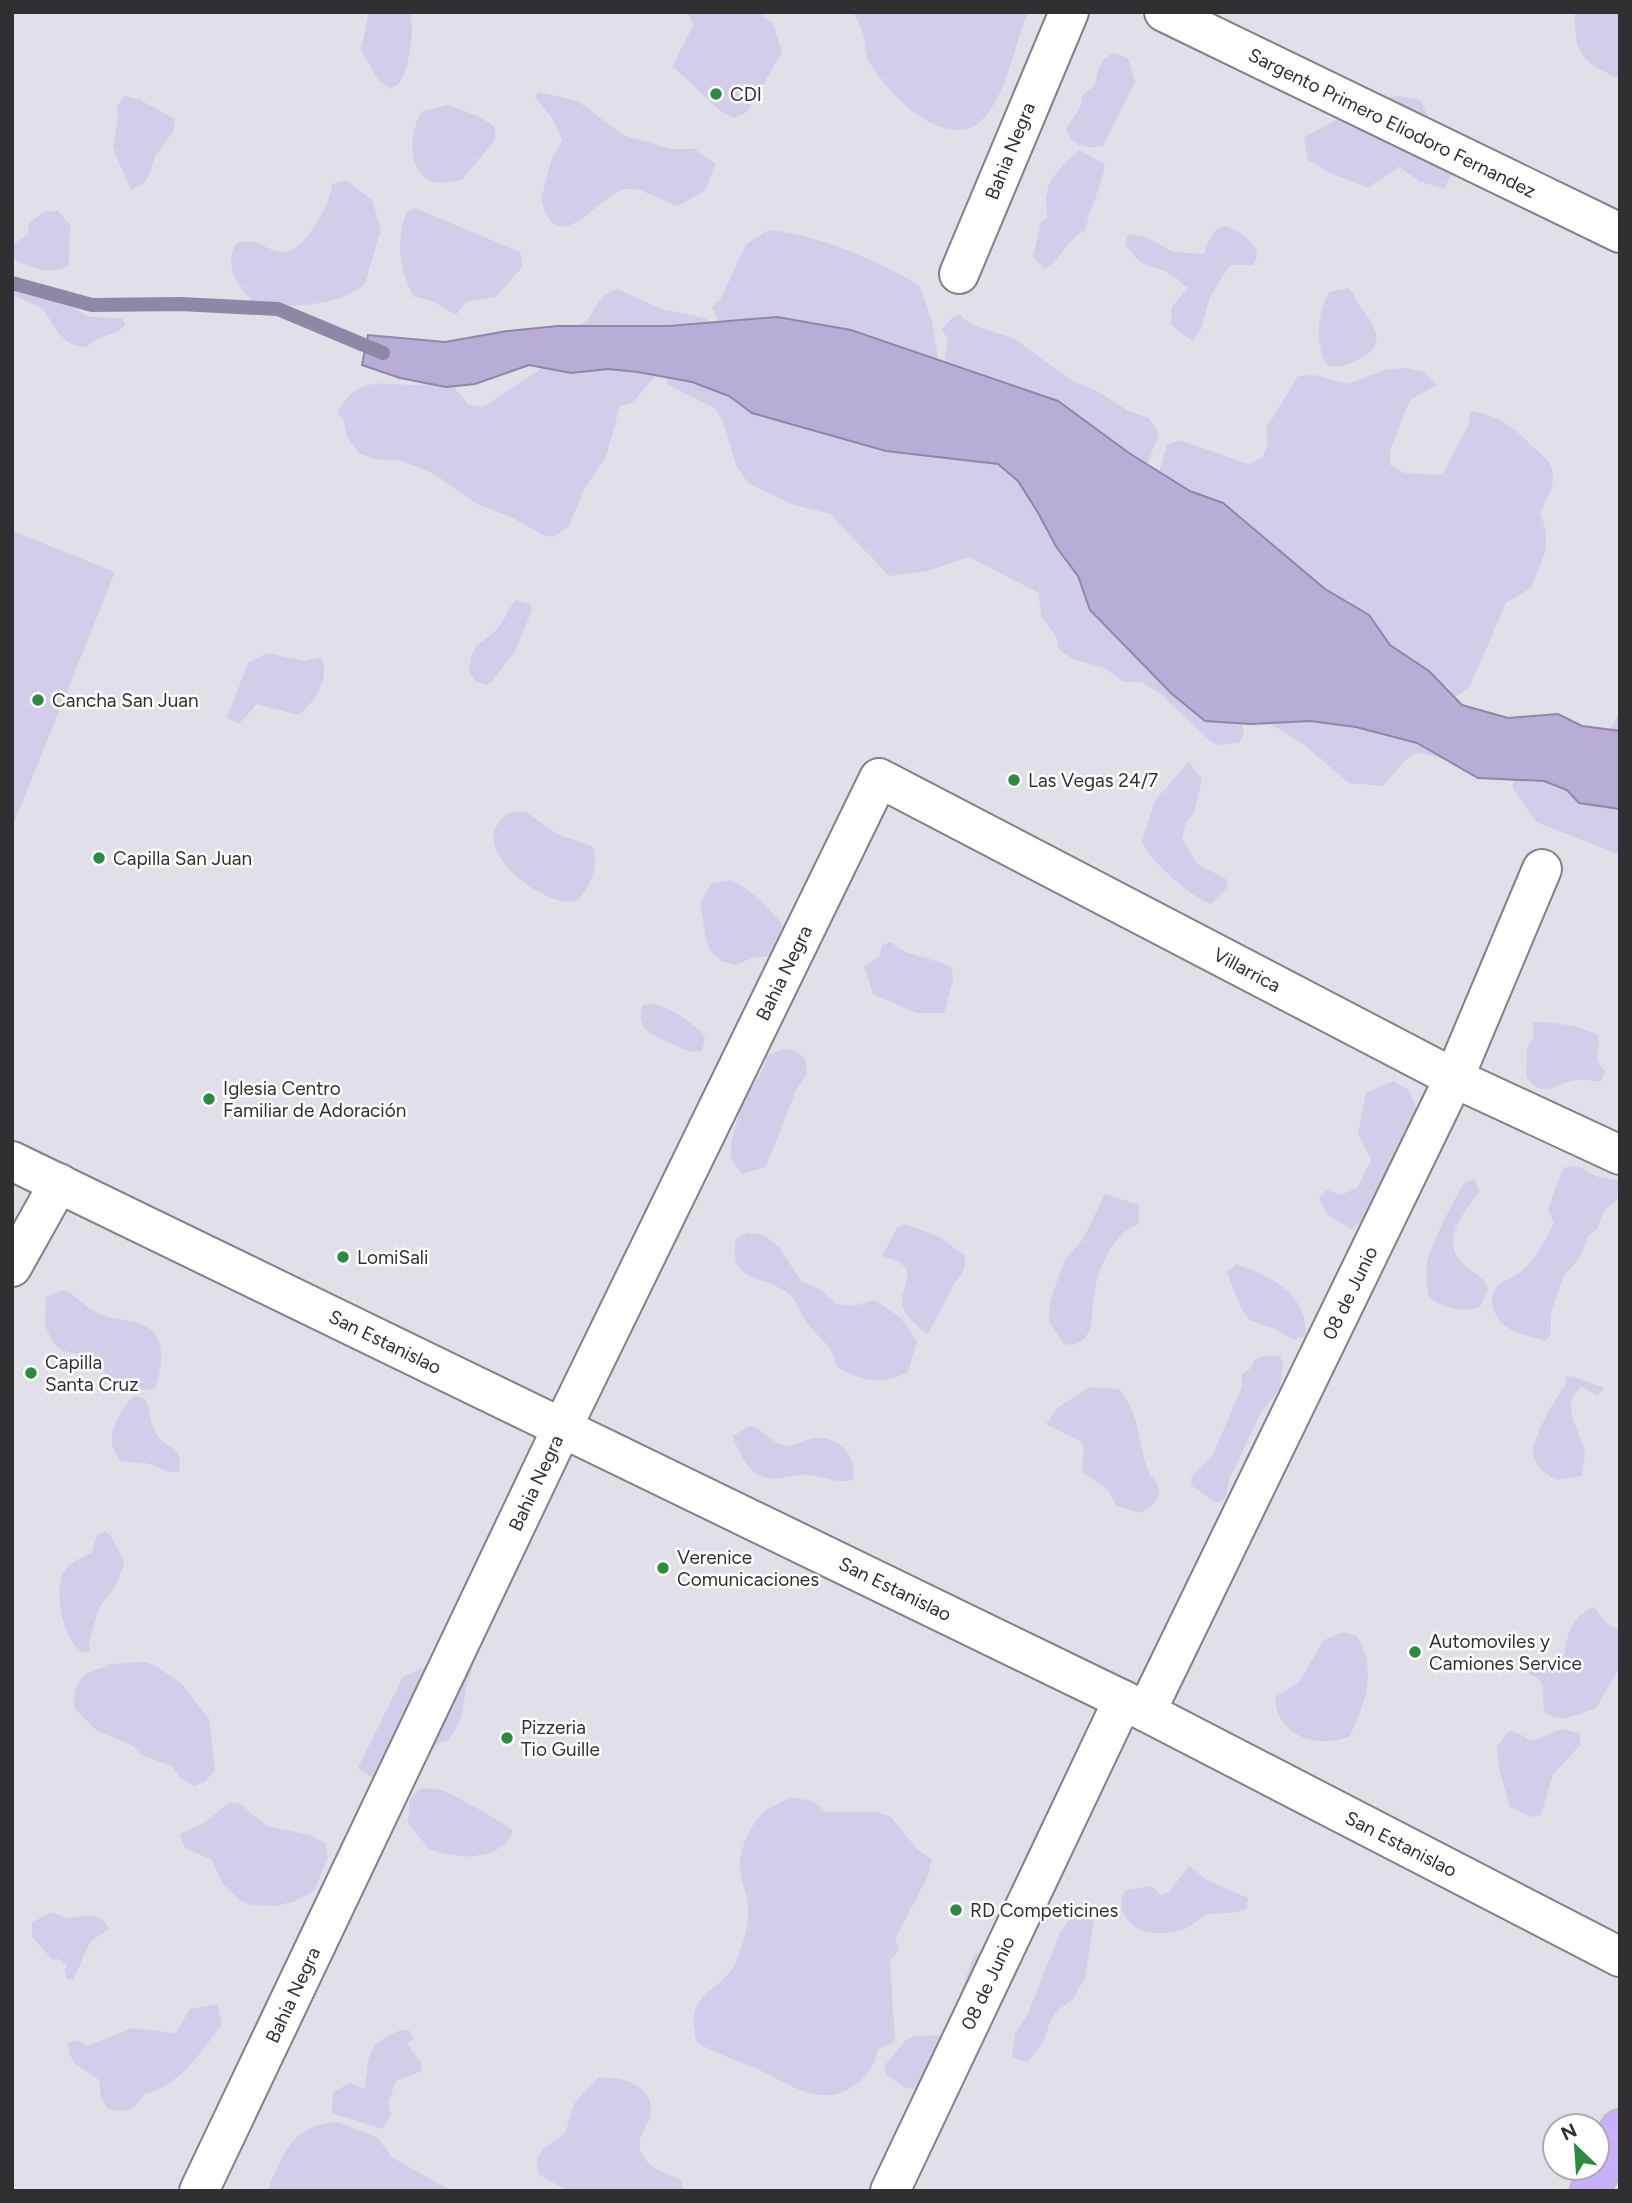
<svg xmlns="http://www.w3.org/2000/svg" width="1632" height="2203" font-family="Figtree,sans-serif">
<rect width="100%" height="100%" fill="#e1dfe7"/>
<g fill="#d4cdea">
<path d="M369 12H409C416 26 409 71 399 83 397 86 393 87 390 89L377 78 361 50Z"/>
<path d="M688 12H758L773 24 782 52 747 112 734 118C714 111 692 81 672 67L693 26Z"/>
<path d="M853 12H1028C1014 46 1010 81 989 112 955 162 888 96 870 63 865 55 866 46 864 37 862 29 857 20 853 12Z"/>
<path d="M1575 12H1620V79C1582 63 1574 54 1575 12Z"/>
<path d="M1114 53 1128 58 1135 82 1103 146C1086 149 1071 146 1066 129L1080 108 1083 95 1095 85C1098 71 1099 59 1114 53Z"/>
<path d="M538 92 578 101 623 135 670 149H695L715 164 706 190 678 206C662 202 640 184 622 190 595 199 557 262 541 199L551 161 562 140 552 118 535 97Z"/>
<path d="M124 96 140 100 175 119 173 132 155 156 148 178 144 183 131 190 113 148 118 117 117 107Z"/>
<path d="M1399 96 1420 100 1454 170 1444 189 1419 181 1399 167 1368 188 1330 173 1308 160 1304 137 1374 100Z"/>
<path d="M448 105 478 116 495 127V140L462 180C452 181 439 185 429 180 407 170 409 127 423 111Z"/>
<path d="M1079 150 1105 164C1101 188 1090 208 1085 231 1067 239 1062 258 1045 269L1033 257 1041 222 1048 218C1040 184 1056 172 1079 150Z"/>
<path d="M346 180 372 200 381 229 365 284C339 307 286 309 254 302 238 287 223 266 236 244 256 235 264 251 283 252 304 253 332 202 332 184Z"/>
<path d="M415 208 520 252 523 266 496 297 466 302 456 315 432 301 413 296C399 266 396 244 406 212Z"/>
<path d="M58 211 70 224 69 265C53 276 31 268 15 260L12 245 28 234 29 223 44 212Z"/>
<path d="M1225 226C1239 230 1269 249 1252 265H1232L1228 268 1210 297 1201 329 1192 341 1171 325 1172 307 1188 288C1181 283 1172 274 1165 271 1141 264 1141 265 1125 244L1128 234 1148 238 1173 252 1204 254C1209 243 1211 229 1225 226Z"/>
<path d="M769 230C817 234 879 261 920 286L932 321 938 358 919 363 744 331 718 321 712 307 720 300 746 244Z"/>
<path d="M12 277 48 293 89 317 122 318 125 325C115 337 98 334 87 347 61 347 55 325 42 308L12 295Z"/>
<path d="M1349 288C1354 294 1356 300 1360 306 1375 326 1389 345 1358 360 1347 365 1339 368 1326 365 1315 341 1317 315 1329 292Z"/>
<path d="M618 289 661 309 706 318 712 328H575C596 321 594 293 618 289Z"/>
<path d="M960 315 972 325 1013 338 1073 381 1101 393 1128 411 1149 418 1159 434 1142 477 943 369 948 340 942 329 952 318Z"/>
<path d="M548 364 654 370 655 376 633 402 620 406 606 457 584 489 569 526 554 537 543 535 511 517 477 504 432 473 399 460 375 459 360 454 347 437 343 418 337 414C355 377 377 384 413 385 426 385 438 382 451 383L468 404 483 407Z"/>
<path d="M666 368 958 416 1239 713 1244 733 1239 743 1219 745 1210 741 1160 693 1141 682H1123L1105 668 1073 659 1059 650 1056 636 1041 616 1039 593 969 557 928 571 889 576 830 514 791 504 748 483 736 465 725 427 716 409 668 385Z"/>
<path d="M1407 368 1424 372 1437 385 1410 400 1390 450V465L1405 473 1442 475 1468 426 1471 411C1497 415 1512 426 1530 444 1541 456 1553 459 1553 478 1553 490 1545 502 1540 513L1546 530V550L1531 588 1506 603 1469 688 1455 697 1448 687 1396 662 1162 483 1160 469 1167 445 1179 440 1249 464 1263 457 1268 442 1266 428 1298 376 1314 375 1348 384 1387 369Z"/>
<path d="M12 531 115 572 12 828Z"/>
<path d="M516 600 530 604 532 610 515 652 491 682 487 685 476 682 469 672C471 639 482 646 498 628 505 619 508 608 516 600Z"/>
<path d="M1265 649 1461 765C1408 749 1421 743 1383 786L1349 783 1304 745 1274 726 1255 703Z"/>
<path d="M267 653 305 661 321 657C331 677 315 705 297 715L257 704 239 724 227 718 248 663Z"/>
<path d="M1620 711V855L1536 822 1513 788 1515 753 1603 744Z"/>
<path d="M1189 762 1202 779 1194 813 1186 822 1182 838 1197 864 1226 879 1228 887 1211 904C1192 898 1149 860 1142 842L1155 800Z"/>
<path d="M511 812H526L559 835 592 846C601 862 590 889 577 900 549 913 455 843 511 812Z"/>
<path d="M730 880C751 888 778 916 790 936L786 956 755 957 735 965 721 961 711 952 706 940 700 903 711 884Z"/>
<path d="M891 942C906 958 934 956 952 968L953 981 944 1013H916L873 994 864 966 879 957 882 945Z"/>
<path d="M651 1004C668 1005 694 1024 705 1036L702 1051C686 1054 680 1046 666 1041 650 1034 634 1026 643 1005Z"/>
<path d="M1533 1022C1556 1022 1579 1025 1599 1036L1597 1061 1605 1071 1601 1081C1594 1082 1585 1079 1578 1080 1554 1081 1547 1102 1526 1077L1527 1048 1534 1037Z"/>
<path d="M783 1049 794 1050 805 1058 807 1074 796 1090 766 1167 742 1174 731 1158V1142L743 1100 762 1071 767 1056Z"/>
<path d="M1393 1081 1409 1090 1417 1109 1365 1218 1351 1229 1327 1214 1319 1198 1327 1190 1341 1195 1357 1188 1371 1160 1358 1133 1366 1093Z"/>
<path d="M1577 1166 1596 1176 1620 1181V1196L1603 1212 1598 1228 1589 1235 1579 1259 1564 1276 1551 1311 1550 1336 1545 1341C1524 1334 1499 1332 1493 1307 1491 1301 1492 1293 1497 1287 1504 1280 1517 1276 1524 1269 1537 1256 1546 1239 1554 1223L1548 1210C1552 1197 1558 1179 1564 1168Z"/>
<path d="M1475 1179 1479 1192C1463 1213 1438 1243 1465 1266 1475 1275 1483 1275 1488 1289L1480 1307C1463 1313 1442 1308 1429 1297 1426 1286 1426 1274 1427 1263 1428 1253 1457 1191 1465 1183 1467 1181 1471 1180 1475 1179Z"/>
<path d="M1105 1194 1139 1205V1224C1113 1232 1098 1269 1094 1294 1090 1313 1098 1337 1073 1345L1064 1344 1049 1322 1050 1302 1064 1261 1083 1239Z"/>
<path d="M905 1224 940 1237 965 1256C966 1268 963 1274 955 1282L928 1334C918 1328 904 1315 902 1304 900 1286 924 1265 882 1256L897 1228Z"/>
<path d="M746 1233 764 1235 779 1247 801 1281 821 1290 836 1304 854 1306 875 1300 901 1318 917 1341 908 1372C882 1386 860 1381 836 1366 834 1345 816 1337 806 1321 799 1312 798 1301 789 1294 764 1274 727 1284 736 1239Z"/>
<path d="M1236 1264C1270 1276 1309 1294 1305 1336L1294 1340 1273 1328 1250 1320 1241 1309 1227 1272Z"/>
<path d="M63 1290C77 1295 84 1307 98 1313 110 1319 123 1319 135 1322 168 1330 164 1364 155 1389L144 1390 109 1377 81 1354 62 1351 52 1341 45 1325 46 1297Z"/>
<path d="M1263 1356H1280L1283 1364 1280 1389 1261 1412 1230 1478 1225 1499 1216 1503 1191 1485 1192 1476 1212 1456 1242 1387V1374L1250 1369 1254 1360Z"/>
<path d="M1572 1376 1604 1388 1598 1396 1582 1387C1559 1401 1578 1429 1584 1448 1586 1456 1583 1467 1582 1476L1557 1480C1546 1474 1533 1466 1533 1451 1533 1437 1557 1395 1566 1384L1565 1377Z"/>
<path d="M1089 1387 1119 1389C1140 1412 1137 1442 1148 1470 1151 1478 1161 1484 1159 1494 1157 1503 1148 1508 1140 1513L1116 1506 1109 1491 1082 1472 1084 1447 1080 1441 1046 1424 1057 1408Z"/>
<path d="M136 1396 145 1399C150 1409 150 1421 155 1432 166 1452 184 1442 179 1472H169L150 1464 121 1461C117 1455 111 1448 112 1440 112 1427 124 1401 136 1396Z"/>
<path d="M749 1426C765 1428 772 1446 788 1446 797 1446 805 1439 814 1438 839 1436 858 1456 853 1480 839 1484 825 1477 810 1475 799 1474 792 1476 782 1478 753 1483 741 1459 733 1436Z"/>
<path d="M105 1531 111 1536 124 1561 123 1567 115 1587 100 1606 89 1641 90 1651 81 1652C63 1637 52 1590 65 1570 70 1562 84 1558 92 1552L97 1535Z"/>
<path d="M1594 1607 1606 1623 1620 1631V1666L1596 1708C1578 1714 1563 1724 1545 1713 1540 1698 1550 1680 1530 1675L1527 1666C1538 1661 1550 1663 1564 1656 1567 1634 1572 1616 1594 1607Z"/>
<path d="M1343 1632 1358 1637C1377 1672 1366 1701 1350 1736 1318 1750 1276 1736 1275 1697L1299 1682 1324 1640Z"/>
<path d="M472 1659C474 1670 469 1675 467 1685 461 1710 466 1719 447 1741L438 1743 422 1760 377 1781 358 1768 403 1677 431 1664Z"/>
<path d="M143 1662 154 1665 182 1684 209 1719 215 1770 206 1781 194 1786 180 1777 172 1766 144 1756 131 1745 96 1730 74 1708C74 1676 83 1674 111 1665H97Z"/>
<path d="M1561 1729 1579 1733 1581 1745 1553 1774 1541 1815 1531 1817 1510 1807C1504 1785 1498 1770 1497 1746L1510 1730 1533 1741Z"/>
<path d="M421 1788C428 1789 438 1788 444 1791 457 1797 506 1823 513 1831 500 1863 456 1859 429 1849L408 1823 410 1798Z"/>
<path d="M791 1797 812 1801 826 1812H876L890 1816 917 1849 932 1859 928 1876 895 1939 899 1950 890 1960 895 2042 878 2049C875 2065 868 2074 856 2084 822 2111 789 2083 757 2069 737 2060 716 2054 697 2043 681 1987 726 1994 738 1957 744 1941 750 1921 748 1904 747 1892 740 1880 740 1867 739 1850 750 1826 763 1813 770 1807 783 1802 791 1797Z"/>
<path d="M230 1802 240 1804 267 1826 310 1835 325 1843 328 1857 314 1891 293 1902 276 1906 252 1905 241 1901 222 1883 212 1860 185 1848 180 1834 204 1823Z"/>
<path d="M1189 1866 1207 1880 1248 1898 1247 1908C1235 1915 1223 1912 1210 1914 1202 1916 1194 1924 1187 1928 1170 1935 1137 1937 1127 1919 1120 1908 1119 1901 1126 1890L1151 1886 1161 1895 1170 1891Z"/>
<path d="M1044 1910C1021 1978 974 2033 932 2091L905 2088 886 2074 884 2066 907 2039 915 2036 943 2035 949 2025 974 1955 989 1949Z"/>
<path d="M53 1912C58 1914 64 1918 69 1918 84 1917 101 1910 109 1929L90 1942 73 1980 67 1979 64 1969 67 1966 61 1960 52 1959 32 1937V1922Z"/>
<path d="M1082 1913 1094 1920 1085 1978 1073 1999 1058 2010 1051 2019 1044 2040 1028 2062 1012 2057 1015 2034 1027 2016 1060 1933 1073 1915Z"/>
<path d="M217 2004 222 2024C202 2050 179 2088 146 2093 135 2109 127 2115 107 2108L101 2097 99 2080C81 2065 70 2069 68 2043L78 2040 88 2046 132 2028 176 2033 190 2009Z"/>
<path d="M401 2030H409L413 2039 407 2044 421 2063 422 2071 396 2081 388 2103 391 2115 383 2129 332 2113 333 2092 350 2083 365 2089C369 2056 365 2044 401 2030Z"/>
<path d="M598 2078C621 2076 657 2085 650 2117 647 2129 635 2138 641 2152 650 2170 664 2172 680 2179L685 2191H568L538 2174 537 2159 543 2149 565 2133 575 2102Z"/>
<path d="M338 2122 378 2138 393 2158 452 2191H267C284 2153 291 2125 338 2122Z"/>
</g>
<path fill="#b9add7" stroke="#9087a6" stroke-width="2" d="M777 317 851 330 1058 401 1129 453 1190 491 1223 503 1325 589 1369 615 1390 645 1429 671 1462 705 1508 718 1558 714 1582 726 1620 731V809L1579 803 1567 790 1544 781 1478 778 1417 743 1356 727 1310 721 1250 724 1205 721 1171 693 1090 610 1078 576 1057 548 1037 511 1018 481 998 464 886 451 752 413 729 396 692 382 638 372 608 369 571 373 529 365 475 384 446 387 400 378 362 365 368 335 445 342 507 331 558 326H669Z"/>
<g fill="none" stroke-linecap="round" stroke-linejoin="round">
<path stroke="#9087a6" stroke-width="14" d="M12 283 92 305 180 304 278 309 383 353"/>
<g stroke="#828188" stroke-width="42">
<g id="minor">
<path d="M1164 12 1620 233"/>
<path d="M959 274 1069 12"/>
<path d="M12 1267 59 1183"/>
<path d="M1146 1712 1454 1078 1542 869"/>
<path d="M199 2191 562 1428 879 778 1454 1078 1620 1155"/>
<path d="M890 2191 1123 1700"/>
</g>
</g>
<g stroke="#828188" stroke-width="42">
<path id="secondary" d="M12 1161 1123 1700 1620 1957"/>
</g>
<g stroke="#bdbcbd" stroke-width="42">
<path id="trunk" d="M1590 2191 1620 2129"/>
</g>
<use href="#minor" stroke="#fff" stroke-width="38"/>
<use href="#secondary" stroke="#fff" stroke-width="38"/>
<use href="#trunk" stroke="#c8b0fc" stroke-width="38"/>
</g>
<g fill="#2b8c40" stroke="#fff" stroke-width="2.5">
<circle cx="716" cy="94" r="7"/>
<circle cx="38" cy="700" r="7"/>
<circle cx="1014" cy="780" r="7"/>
<circle cx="99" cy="858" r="7"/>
<circle cx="209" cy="1099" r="7"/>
<circle cx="343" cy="1257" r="7"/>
<circle cx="31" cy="1373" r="7"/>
<circle cx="663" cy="1568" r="7"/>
<circle cx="1415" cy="1652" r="7"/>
<circle cx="507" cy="1738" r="7"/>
<circle cx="956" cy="1910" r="7"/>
</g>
<g text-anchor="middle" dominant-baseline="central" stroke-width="5" stroke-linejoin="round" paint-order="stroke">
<g font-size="19" fill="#302f32" stroke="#fff" text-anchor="start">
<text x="730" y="94">CDI</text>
<text x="52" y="700">Cancha San Juan</text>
<text x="1028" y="780">Las Vegas 24/7</text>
<text x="113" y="858">Capilla San Juan</text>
<text x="223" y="1088">Iglesia Centro<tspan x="223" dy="22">Familiar de Adoración</tspan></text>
<text x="357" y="1257">LomiSali</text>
<text x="45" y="1362">Capilla<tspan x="45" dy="22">Santa Cruz</tspan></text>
<text x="677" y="1557">Verenice<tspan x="677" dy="22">Comunicaciones</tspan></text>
<text x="1429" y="1641">Automoviles y<tspan x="1429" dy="22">Camiones Service</tspan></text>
<text x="521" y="1727">Pizzeria<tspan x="521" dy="22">Tio Guille</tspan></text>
<text x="970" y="1910">RD Competicines</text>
</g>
<g font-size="19" fill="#302f32" stroke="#fff">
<text transform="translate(1392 123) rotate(26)">Sargento Primero Eliodoro Fernandez</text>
<text transform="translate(1010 151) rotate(-68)">Bahia Negra</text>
<text transform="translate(1247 970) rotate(28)">Villarrica</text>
<text transform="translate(784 973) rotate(-64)">Bahia Negra</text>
<text transform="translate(1350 1293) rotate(-64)">08 de Junio</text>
<text transform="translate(385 1342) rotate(26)">San Estanislao</text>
<text transform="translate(536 1483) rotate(-65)">Bahia Negra</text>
<text transform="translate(895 1589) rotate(26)">San Estanislao</text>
<text transform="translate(1401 1844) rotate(27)">San Estanislao</text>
<text transform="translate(988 1983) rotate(-65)">08 de Junio</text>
<text transform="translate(293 1995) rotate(-65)">Bahia Negra</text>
</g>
</g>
<rect width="1632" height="2203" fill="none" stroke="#302f32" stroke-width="28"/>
<g transform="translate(1576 2147) rotate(335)"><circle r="33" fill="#ffffff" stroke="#acacad" stroke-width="2"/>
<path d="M0-5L12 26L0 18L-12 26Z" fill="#2b8c40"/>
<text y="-10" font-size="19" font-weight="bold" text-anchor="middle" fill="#302f32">N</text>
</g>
</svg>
